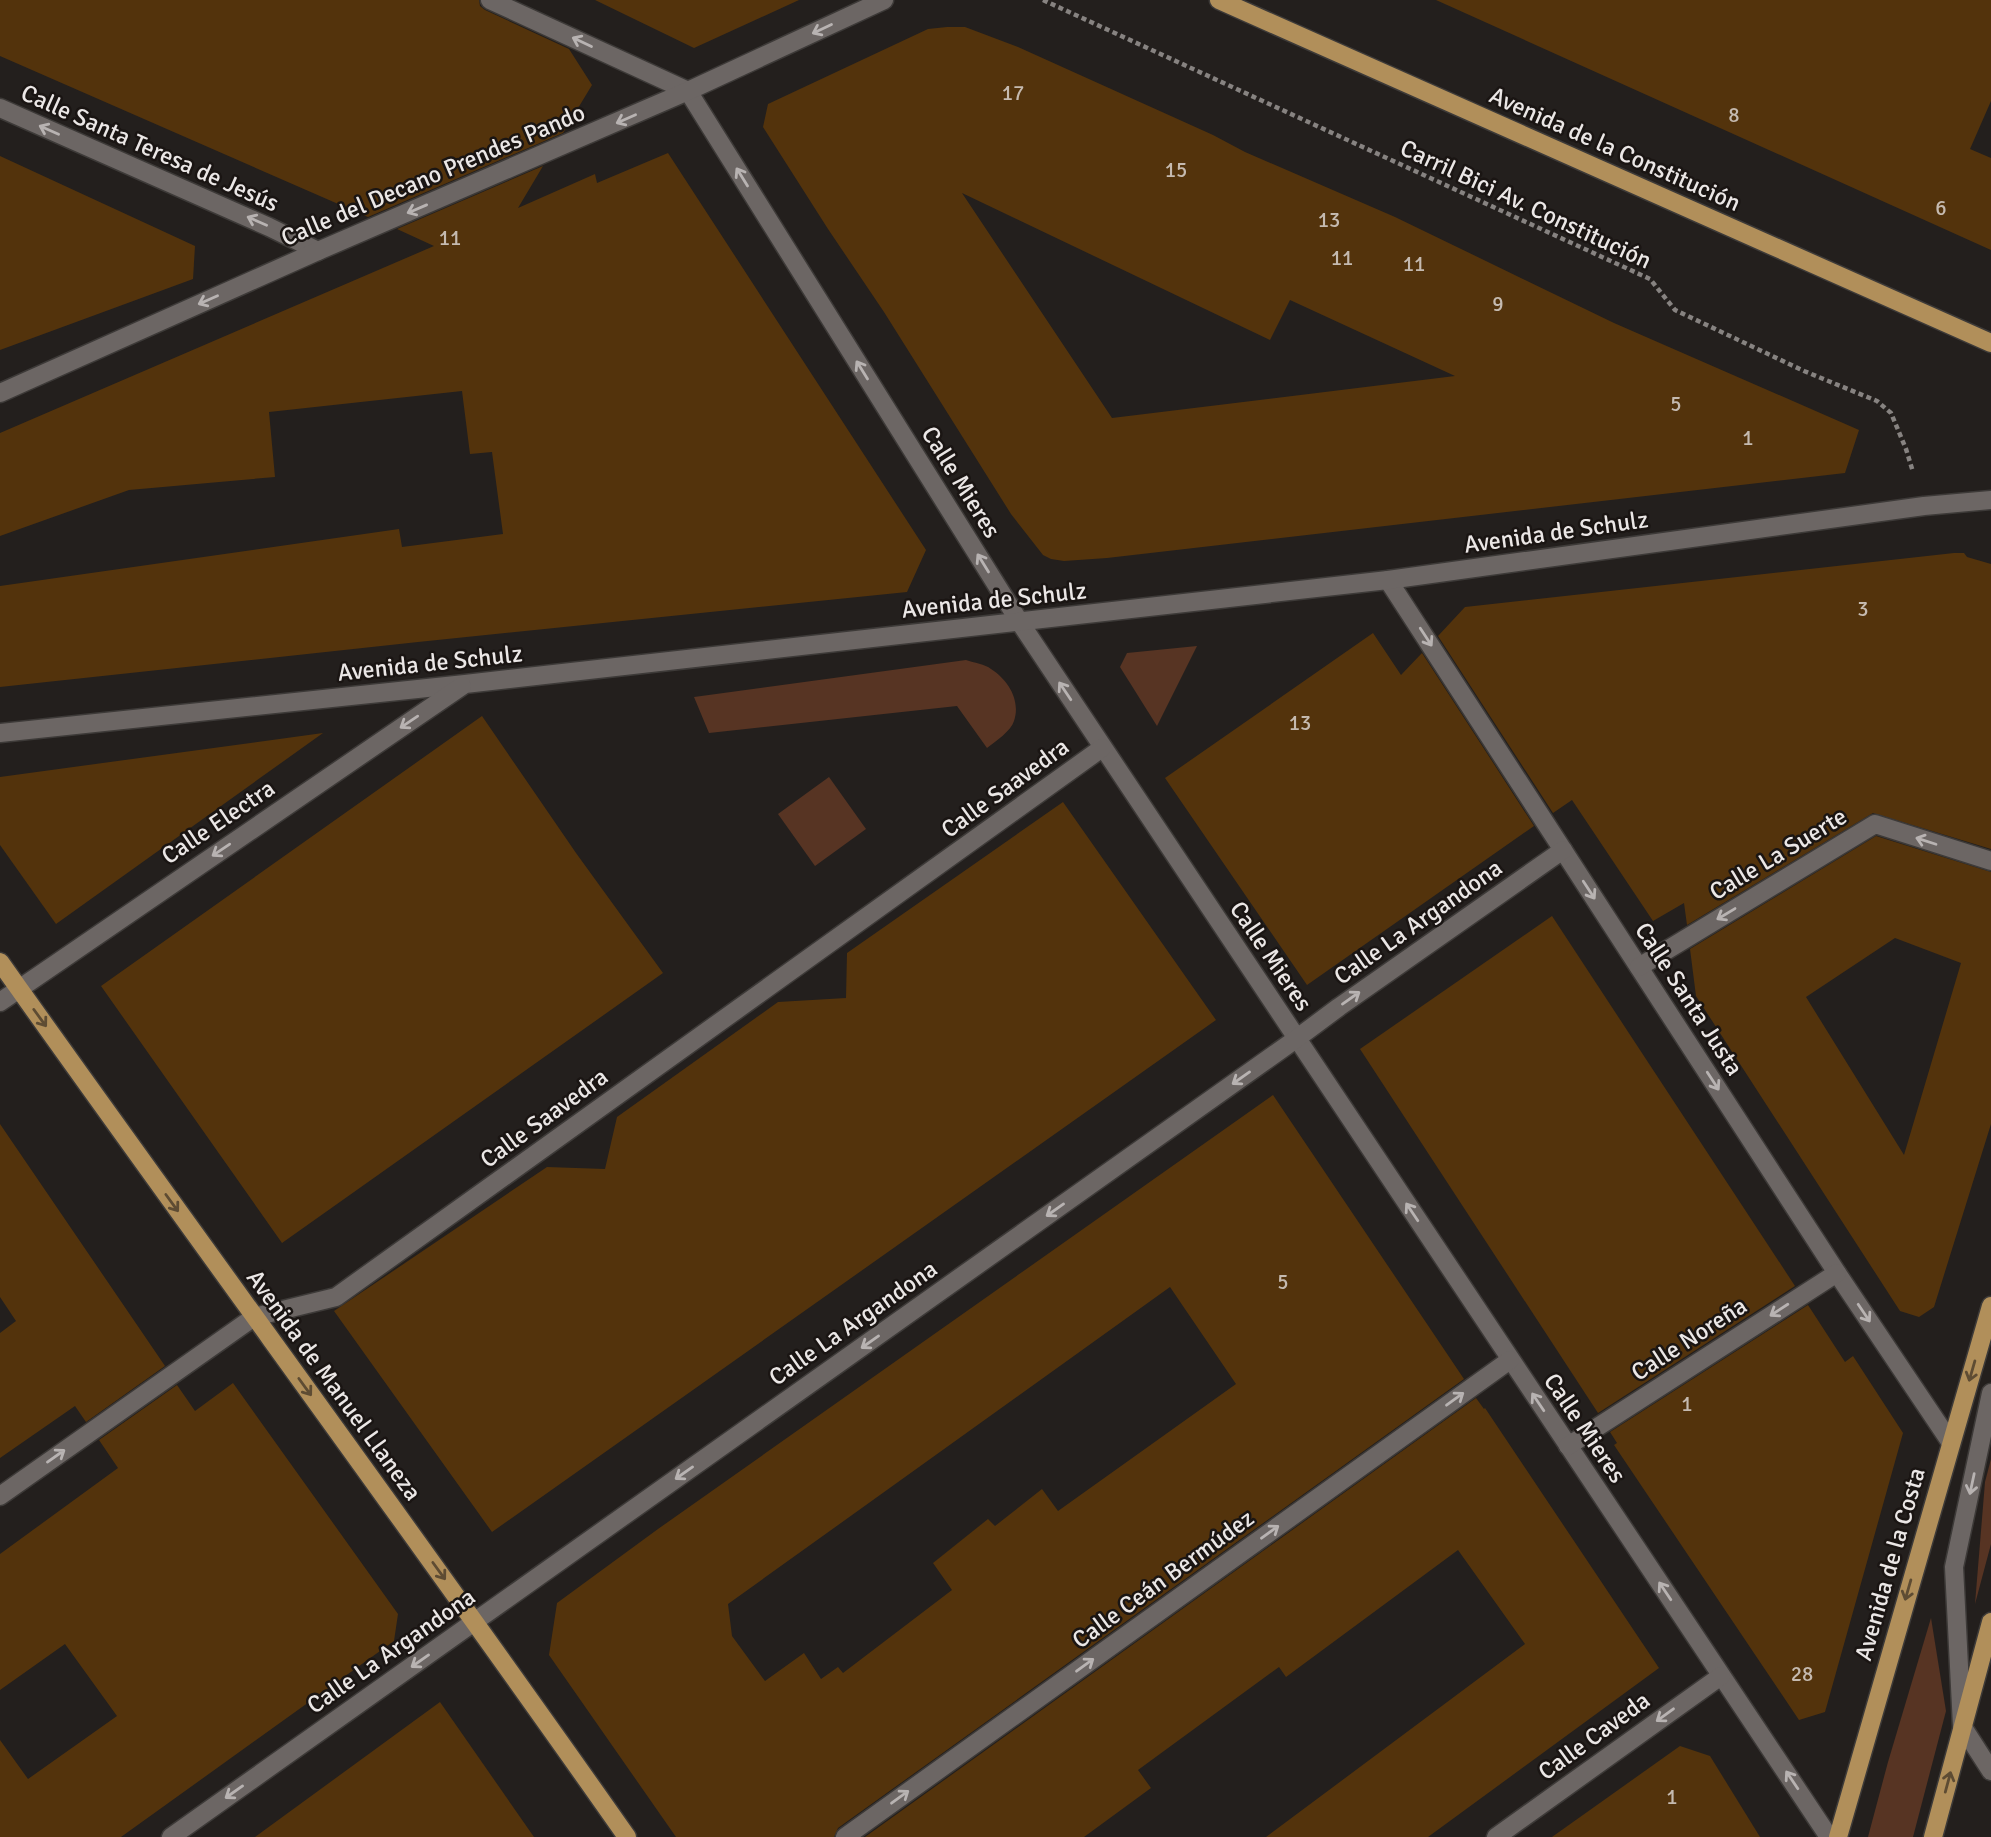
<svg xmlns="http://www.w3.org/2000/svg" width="1991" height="1837" font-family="Signika,sans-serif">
<rect width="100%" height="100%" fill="#231f1d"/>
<g fill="#573423">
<path d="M1197 646 1157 726 1120 667 1127 653Z"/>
<path d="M966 660C974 663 985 664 991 669 1008 680 1021 700 1014 721 1011 731 996 741 987 748L957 706 709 733 694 697Z"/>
<path d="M829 777 866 829 815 866 778 814Z"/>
<path d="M1991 1459V1544L1975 1604 1985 1482Z"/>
<path d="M1931 1618 1946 1711 1913 1837H1868L1888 1762Z"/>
</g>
<g fill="#53330c" fill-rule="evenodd">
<path d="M0 0H479L480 6 485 10 569 49 592 85 563 133 368 217 0 56Z"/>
<path d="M595 0H799L694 48Z"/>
<path d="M1436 0H1991V101L1970 149 1991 158V250Z"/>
<path d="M947 27H965L1018 47 1213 135 1245 152 1395 217 1614 323 1859 430 1845 473 1107 558 1064 561 1051 559 1043 555 1011 514 884 312 828 229 763 127 768 104 928 29ZM962 193 1270 340 1290 300 1455 376 1112 418Z"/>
<path d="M668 153 926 550 907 592 418 642 0 687V586L399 529 402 547 503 534 492 452 470 454 462 391 269 412 275 477 129 490 0 536V433L434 246 397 229 543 166 518 208 595 174 597 183Z"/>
<path d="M0 156 195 246 193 279 0 350Z"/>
<path d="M1954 553H1964L1967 557 1991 564V849L1873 813 1687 925 1684 903 1653 921 1572 800 1553 813 1438 636 1465 607Z"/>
<path d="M1373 633 1401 675 1422 653 1534 826 1307 985 1165 778Z"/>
<path d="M482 716 576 853 663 973 282 1243 101 986Z"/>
<path d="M323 733 56 924 0 845V777Z"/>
<path d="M1063 802 1216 1020 492 1532 334 1311 547 1167 605 1169 617 1117 778 1002 846 998 847 953Z"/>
<path d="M1876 836 1991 872V1124L1934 1307 1919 1317 1900 1311 1696 996 1690 949ZM1895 938 1961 963 1904 1155 1806 997Z"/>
<path d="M1552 916 1795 1286 1598 1413 1360 1049Z"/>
<path d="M1273 1095 1464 1379 838 1828 834 1837H676L549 1655 557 1603 658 1529ZM1170 1287 1236 1384 1058 1511 1042 1489 995 1526 988 1519 933 1563 952 1590 843 1673 838 1667 821 1679 804 1653 765 1681 732 1636 728 1604Z"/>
<path d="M0 1124 165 1366 86 1422 75 1406 0 1458V1333L16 1321 0 1297Z"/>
<path d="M1808 1305 1845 1362 1853 1356 1903 1433 1825 1712 1799 1720 1614 1445 1617 1443 1610 1432Z"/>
<path d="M233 1383 398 1614 394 1641 121 1837H0V1740L28 1779 117 1716 65 1644 0 1690V1554L118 1468 99 1440 177 1385 195 1411Z"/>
<path d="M1476 1398 1484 1409 1485 1408 1659 1668 1428 1837H1266L1525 1644 1458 1550 1286 1677 1279 1667 1138 1770 1151 1788 1084 1837H865Z"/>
<path d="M440 1702 534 1837H255Z"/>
<path d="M1680 1746 1710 1756 1760 1837H1552Z"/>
</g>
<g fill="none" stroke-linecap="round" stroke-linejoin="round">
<g stroke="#3d3a38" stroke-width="21">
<g id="minor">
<path d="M490 0 688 91"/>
<path d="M688 91 1019 621 1829 1837"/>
<path d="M0 108 269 227 318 251"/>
<path d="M0 393 318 251 688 91 884 0"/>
<path d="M1388 580 1837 1273 1951 1443"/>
<path d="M0 733 465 684 1388 580 1924 506 1991 500"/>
<path d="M1639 967 1875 824 1991 861"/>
<path d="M0 1002 462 686"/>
<path d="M1991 1393 1954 1567 1962 1726 1991 1771"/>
<path d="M1568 1446 1837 1273"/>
<path d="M0 1496 254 1317 336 1297 1102 748"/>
<path d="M171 1837 1296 1039 1339 1007 1563 850"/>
<path d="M845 1837 1510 1360"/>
<path d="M1496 1837 1721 1676"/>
</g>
</g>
<g stroke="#3d3a38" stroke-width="21">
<g id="major">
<path d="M1219 0 1991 343"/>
<path d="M0 962C208 1255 421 1543 627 1837"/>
<path d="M1838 1837 1991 1306"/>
<path d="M1933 1837 1991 1622"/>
</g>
</g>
<path stroke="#878381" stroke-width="4.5" stroke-dasharray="5 3.5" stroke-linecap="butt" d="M1043 0 1650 279 1675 310 1804 371 1877 401 1891 413 1906 449 1913 472"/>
<use href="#minor" stroke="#6c6664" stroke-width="18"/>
<use href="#major" stroke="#b18f5a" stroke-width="18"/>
</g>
<defs><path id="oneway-shaft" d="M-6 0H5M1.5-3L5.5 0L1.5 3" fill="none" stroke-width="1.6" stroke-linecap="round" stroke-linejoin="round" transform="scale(1.75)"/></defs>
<g stroke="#b8b3b2">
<use href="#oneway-shaft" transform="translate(822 29) rotate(155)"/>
<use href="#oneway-shaft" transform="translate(582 42) rotate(-155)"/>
<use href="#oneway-shaft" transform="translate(626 119) rotate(156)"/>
<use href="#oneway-shaft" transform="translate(49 130) rotate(-156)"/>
<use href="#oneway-shaft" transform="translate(742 177) rotate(-122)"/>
<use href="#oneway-shaft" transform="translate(417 209) rotate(157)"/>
<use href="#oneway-shaft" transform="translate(257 221) rotate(-156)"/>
<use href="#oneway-shaft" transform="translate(208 300) rotate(156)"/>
<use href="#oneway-shaft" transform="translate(862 370) rotate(-122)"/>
<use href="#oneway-shaft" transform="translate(983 563) rotate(-122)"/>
<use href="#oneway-shaft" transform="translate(1426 637) rotate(57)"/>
<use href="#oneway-shaft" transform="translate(1065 691) rotate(-124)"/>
<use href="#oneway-shaft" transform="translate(409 722) rotate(146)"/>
<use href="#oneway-shaft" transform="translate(1926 841) rotate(-162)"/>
<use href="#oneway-shaft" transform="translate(221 850) rotate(146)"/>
<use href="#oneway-shaft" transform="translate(1589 890) rotate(57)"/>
<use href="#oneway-shaft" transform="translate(1726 914) rotate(149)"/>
<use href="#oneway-shaft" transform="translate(1351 998) rotate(-35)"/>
<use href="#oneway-shaft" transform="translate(1241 1078) rotate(145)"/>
<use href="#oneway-shaft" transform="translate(1713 1081) rotate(57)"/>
<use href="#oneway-shaft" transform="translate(1055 1210) rotate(145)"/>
<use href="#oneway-shaft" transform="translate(1412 1212) rotate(-124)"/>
<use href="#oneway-shaft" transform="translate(1779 1310) rotate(147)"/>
<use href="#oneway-shaft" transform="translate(1864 1313) rotate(56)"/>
<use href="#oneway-shaft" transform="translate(870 1342) rotate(145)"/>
<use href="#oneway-shaft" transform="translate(1455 1399) rotate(-36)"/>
<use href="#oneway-shaft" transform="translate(1538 1402) rotate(-124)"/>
<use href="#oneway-shaft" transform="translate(56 1456) rotate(-35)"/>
<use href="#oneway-shaft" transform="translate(684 1473) rotate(145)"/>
<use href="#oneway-shaft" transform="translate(1972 1484) rotate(102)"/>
<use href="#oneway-shaft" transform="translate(1270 1532) rotate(-36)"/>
<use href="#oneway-shaft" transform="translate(1665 1591) rotate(-124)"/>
<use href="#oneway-shaft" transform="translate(420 1661) rotate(145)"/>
<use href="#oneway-shaft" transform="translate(1085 1665) rotate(-36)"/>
<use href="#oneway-shaft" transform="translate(1665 1715) rotate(144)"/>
<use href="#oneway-shaft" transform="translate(1792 1780) rotate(-124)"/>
<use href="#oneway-shaft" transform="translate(234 1792) rotate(145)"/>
<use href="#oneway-shaft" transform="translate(900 1797) rotate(-36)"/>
</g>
<g stroke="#5e4c33">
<use href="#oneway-shaft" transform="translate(40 1018) rotate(54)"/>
<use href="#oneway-shaft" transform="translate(172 1203) rotate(54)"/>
<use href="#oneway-shaft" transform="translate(1972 1371) rotate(106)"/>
<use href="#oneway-shaft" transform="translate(305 1387) rotate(54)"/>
<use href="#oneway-shaft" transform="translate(439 1571) rotate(54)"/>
<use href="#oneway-shaft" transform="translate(1908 1590) rotate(106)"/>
<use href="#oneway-shaft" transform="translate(1948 1782) rotate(-75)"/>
</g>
<g text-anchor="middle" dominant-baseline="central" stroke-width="5" stroke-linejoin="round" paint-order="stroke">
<g font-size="21" fill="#c5bab0">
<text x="1013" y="93">17</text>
<text x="1734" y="115">8</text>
<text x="1176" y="170">15</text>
<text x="1941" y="208">6</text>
<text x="1329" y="220">13</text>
<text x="450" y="238">11</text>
<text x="1342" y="258">11</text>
<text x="1414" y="264">11</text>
<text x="1498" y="304">9</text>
<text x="1676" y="404">5</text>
<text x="1748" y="438">1</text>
<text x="1863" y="609">3</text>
<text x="1300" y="723">13</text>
<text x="1283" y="1282">5</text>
<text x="1687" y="1404">1</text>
<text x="1802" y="1674">28</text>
<text x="1672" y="1797">1</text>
</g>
<g font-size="24" fill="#ebe7e6" stroke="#1a1513">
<text transform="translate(150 148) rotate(24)">Calle Santa Teresa de Jesús</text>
<text transform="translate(1615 149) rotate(24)">Avenida de la Constitución</text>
<text transform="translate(433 175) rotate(-23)">Calle del Decano Prendes Pando</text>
<text transform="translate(1526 204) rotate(25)">Carril Bici Av. Constitución</text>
<text transform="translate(961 482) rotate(58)">Calle Mieres</text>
<text transform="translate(1556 532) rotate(-8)">Avenida de Schulz</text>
<text transform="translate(994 600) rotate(-6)">Avenida de Schulz</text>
<text transform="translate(430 663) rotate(-6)">Avenida de Schulz</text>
<text transform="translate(1005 788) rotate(-36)">Calle Saavedra</text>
<text transform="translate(218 822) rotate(-34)">Calle Electra</text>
<text transform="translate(1778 854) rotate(-31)">Calle La Suerte</text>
<text transform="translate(1418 922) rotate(-35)">Calle La Argandona</text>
<text transform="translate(1271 956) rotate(56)">Calle Mieres</text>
<text transform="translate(1689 999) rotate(57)">Calle Santa Justa</text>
<text transform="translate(544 1118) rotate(-36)">Calle Saavedra</text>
<text transform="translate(853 1323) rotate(-35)">Calle La Argandona</text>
<text transform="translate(1689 1339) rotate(-33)">Calle Noreña</text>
<text transform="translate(334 1385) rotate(54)">Avenida de Manuel Llaneza</text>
<text transform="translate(1585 1428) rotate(56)">Calle Mieres</text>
<text transform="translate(1890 1564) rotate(-74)">Avenida de la Costa</text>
<text transform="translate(1163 1579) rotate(-36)">Calle Ceán Bermúdez</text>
<text transform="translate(391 1651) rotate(-35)">Calle La Argandona</text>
<text transform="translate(1594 1736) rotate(-36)">Calle Caveda</text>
</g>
</g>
</svg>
